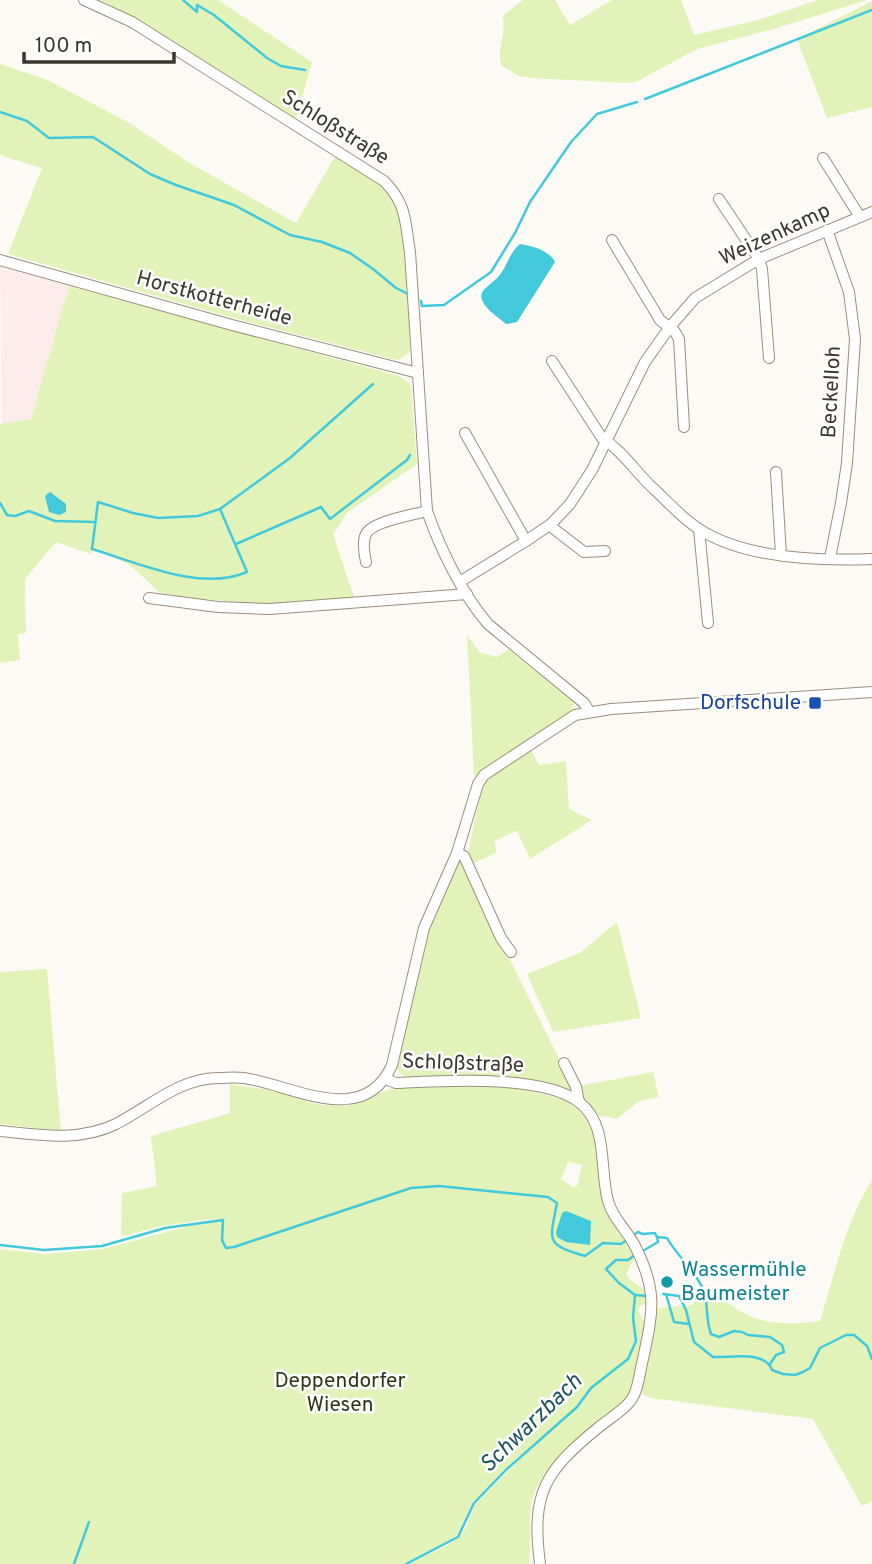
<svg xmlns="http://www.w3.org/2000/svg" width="872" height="1564" font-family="Overpass,sans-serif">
<rect width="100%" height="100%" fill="#fdfaf6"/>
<path fill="#fdecea" d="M0 267 69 286 31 420 2 425Z"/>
<g fill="#e1f3b9" fill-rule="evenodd">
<path d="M100 0H218L312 62 296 120 134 18Z"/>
<path d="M523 0H555L570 25 612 0H681L694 35 758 20 818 0H867L777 28 697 49 636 82 626 83 531 78 519 76 502 66C495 49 508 33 502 16Z"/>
<path d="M872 1V107L827 118 797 39Z"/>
<path d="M0 64 48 80 131 124 188 162 296 223 336 155 381 184 397 203 406 252 410 352 399 360 392 359 230 317 8 254 42 168 2 156 0 153Z"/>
<path d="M69 286 399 376 411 385 417 464 347 513 333 534 355 600 257 604 184 597 159 592 129 564 92 549 91 554 56 542 25 579 26 633 18 634 20 660 0 663V424L31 419Z"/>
<path d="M467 634 479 652 497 657 508 649 573 702V710L474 777Z"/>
<path d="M531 750 539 765 566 761 569 809 592 820 530 859 517 831 494 841 497 852 472 864 468 852 482 786 491 776Z"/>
<path d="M457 861H461L572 1085 571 1093 405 1078 397 1069 426 935Z"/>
<path d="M617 922 641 1018 553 1032 527 974 581 952Z"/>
<path d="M47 969 61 1131 0 1124V972Z"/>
<path d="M653 1072 659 1097 639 1101 617 1119 606 1116 600 1117 583 1098 579 1086Z"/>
<path d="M230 1084 269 1090 320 1105 346 1106 393 1088 472 1085 512 1087 563 1099 582 1112 594 1132 603 1201 609 1219 624 1236 634 1259 626 1274C634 1288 651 1285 645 1304L640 1306 638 1311 645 1323 634 1385 630 1393C599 1429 541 1455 531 1505 528 1524 532 1546 529 1564H409L448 1545 459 1537 467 1525 475 1504 521 1458 520 1455 473 1502 457 1535 447 1543 403 1564H0V1249L44 1254 103 1249 219 1218 161 1226 121 1237 122 1193 157 1186 151 1136 230 1113ZM568 1162 582 1165 577 1186 573 1187 561 1179Z"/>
<path d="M872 1180V1501L862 1506 813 1419 651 1398 644 1395 641 1390 658 1308 691 1305 712 1288C745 1323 774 1327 820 1321 835 1273 845 1222 872 1180Z"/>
</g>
<g fill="#42c9dc">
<path d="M520 244C532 246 549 250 555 262L517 322 506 324C498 317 475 303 483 291 488 285 495 281 499 276 508 265 509 253 520 244Z"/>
<path d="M50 492 66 504V512L59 515 49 512 45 496Z"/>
<path d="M566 1211 591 1221 590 1245 566 1242 557 1237 556 1232 562 1213Z"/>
</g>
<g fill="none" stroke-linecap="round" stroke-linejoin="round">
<g stroke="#42c9dc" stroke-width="2.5">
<path d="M183 0 197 12V5L214 15 267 58 281 66 305 70"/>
<path d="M645 99 872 10"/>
<path d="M0 112 27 121 49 138 93 137 150 174 176 185 234 205 290 235 322 242 350 253 373 269 396 288 408 294"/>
<path d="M421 301 422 306 444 305 491 272 515 233 530 202 571 142 597 114 637 102"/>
<path d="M0 503 7 515 15 516 29 511 55 521 95 522"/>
<path d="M220 509 247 572C201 592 138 563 92 549L98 502 133 513 158 518 198 516 220 509 290 458 373 384"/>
<path d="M236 544 321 507 330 519 407 460 410 455"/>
<path d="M632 1236 638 1232 643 1234 655 1233 657 1237 667 1238C677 1256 694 1269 703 1289 709 1304 705 1319 711 1334L719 1337 734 1331 742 1332 748 1335 770 1337 782 1345 784 1352 776 1355 770 1364"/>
<path d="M0 1245 44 1250 102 1246 165 1228 223 1220 222 1240 226 1248 234 1247 411 1188 439 1186 548 1197 557 1203C550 1241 544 1244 585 1256L603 1243 621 1244 627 1240"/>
<path d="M641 1252 658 1242 657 1237"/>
<path d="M663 1294 679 1296 686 1310 694 1342 713 1357C730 1358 765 1350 772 1370L783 1374 795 1375 803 1372 810 1368 820 1348 846 1335H854L867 1346 872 1359"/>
<path d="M666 1294 674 1322 689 1324"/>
<path d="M635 1295 619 1283 606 1269 616 1260H628L635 1255"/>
<path d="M74 1564 89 1522"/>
<path d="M406 1564 458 1537 474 1503 507 1469 577 1407 591 1388 628 1359 636 1341 633 1318 635 1295 647 1296"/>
</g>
<g stroke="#9c8d7a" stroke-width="12">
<g id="minor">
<path d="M84 0 132 22 384 181C407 204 405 222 410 252L427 511C440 548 462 594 488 624L584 703 589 711"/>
<path d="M823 158 860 217"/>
<path d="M719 199 759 259 762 269 769 358"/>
<path d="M827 230 849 292 855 339 847 463 841 503 830 558"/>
<path d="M612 240 660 320 675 332 679 339 684 427"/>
<path d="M0 260 232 325 418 373"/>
<path d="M552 361 602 438C623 451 636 473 655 490 669 503 683 519 699 529 745 559 819 561 872 559"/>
<path d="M465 433 526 541"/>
<path d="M776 472 781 555"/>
<path d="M551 524 554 529 584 552 605 551"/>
<path d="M699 529 708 623"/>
<path d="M366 562C364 553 362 542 366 534 372 521 413 515 427 511"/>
<path d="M461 581 526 541 551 524 570 504 592 470 645 362 669 328 695 298 759 259 872 212"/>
<path d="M149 598 218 607 270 609 467 594"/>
<path d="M457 853 464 856 501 938 511 952"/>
<path d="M564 1063 576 1087 579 1102"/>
<path d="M386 1079 396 1083C442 1081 542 1074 579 1102 609 1125 599 1168 608 1201 613 1219 627 1230 635 1246 658 1291 653 1312 643 1359 640 1370 639 1385 634 1395 628 1408 610 1418 599 1427 544 1472 531 1493 540 1564"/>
<path d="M0 1131C39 1135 79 1142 116 1124 149 1107 178 1079 217 1078 226 1078 235 1077 244 1078 292 1085 364 1129 392 1065L424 928 457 853 478 784 484 775 575 715 611 709 872 692"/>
</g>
</g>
<use href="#minor" stroke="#fff" stroke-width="10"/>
</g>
<rect fill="#1a4fb4" stroke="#fff" stroke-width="2.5" x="808" y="696" width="14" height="14" rx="3.5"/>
<circle fill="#0f9aa8" stroke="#fff" stroke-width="2.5" cx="667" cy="1282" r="7"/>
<g text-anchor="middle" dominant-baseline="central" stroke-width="5" stroke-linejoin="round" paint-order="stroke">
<g font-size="21" fill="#3d362e" stroke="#fff">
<text transform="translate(335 128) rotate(32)">Schloßstraße</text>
<text transform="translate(775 235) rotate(-25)">Weizenkamp</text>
<text transform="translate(214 299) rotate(15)">Horstkotterheide</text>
<text transform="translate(832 392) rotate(-87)">Beckelloh</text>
<text transform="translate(463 1064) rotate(2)">Schloßstraße</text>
</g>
<g font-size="21" fill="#164399" stroke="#fff" text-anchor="end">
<text x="801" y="703">Dorfschule</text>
</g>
<g font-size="21" fill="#0d838f" stroke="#fff" text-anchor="start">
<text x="681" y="1270">Wassermühle<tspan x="681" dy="24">Baumeister</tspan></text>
</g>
<g font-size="21" fill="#2e3713" stroke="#fff">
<text x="340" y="1381">Deppendorfer<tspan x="340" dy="24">Wiesen</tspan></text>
</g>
<g font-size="23" font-style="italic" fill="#1b535b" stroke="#fff">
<text transform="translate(532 1424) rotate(-44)">Schwarzbach</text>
</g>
</g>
<path d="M24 52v10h150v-10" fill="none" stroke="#3d362e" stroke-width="3.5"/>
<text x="35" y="52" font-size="21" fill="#3d362e" stroke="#ffffff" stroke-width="5" paint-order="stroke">100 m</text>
</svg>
